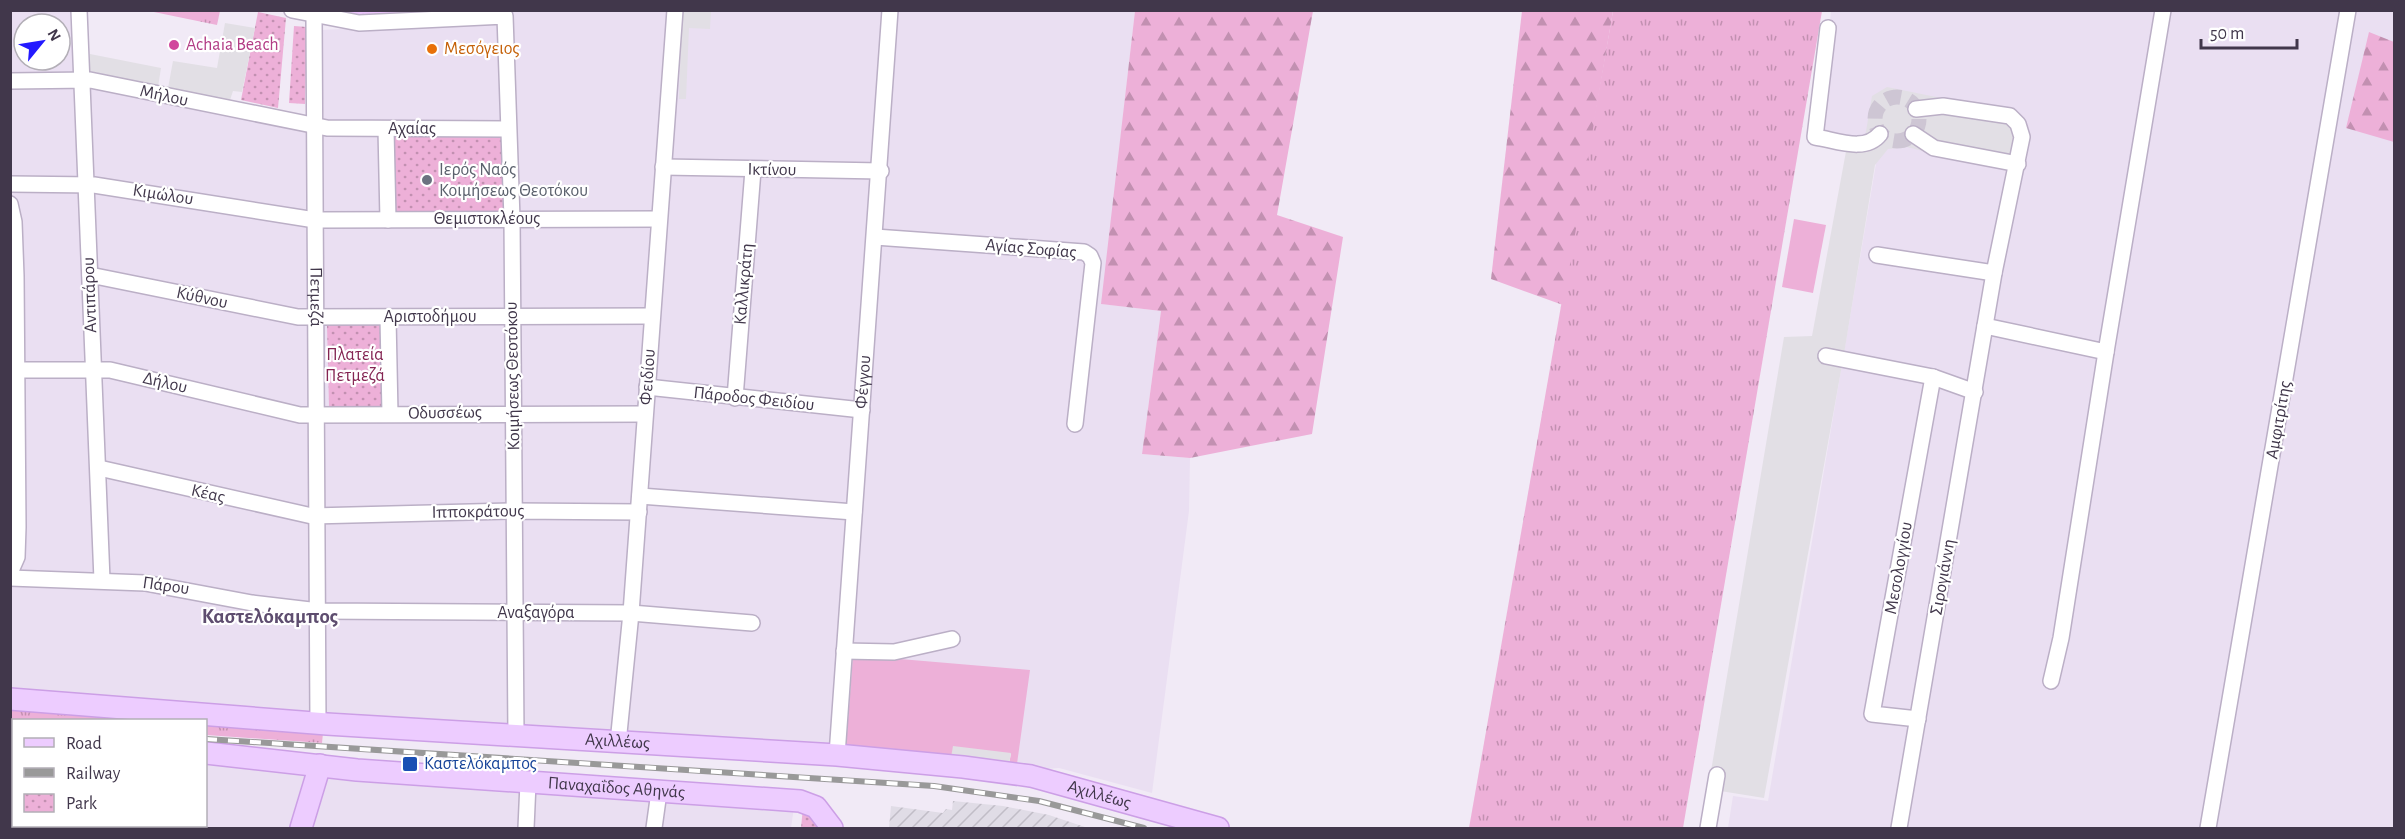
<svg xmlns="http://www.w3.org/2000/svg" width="2405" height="839" font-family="'Alegreya Sans',sans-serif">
<defs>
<pattern id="industrial-furrows" width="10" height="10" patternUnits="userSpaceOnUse" patternTransform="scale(1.5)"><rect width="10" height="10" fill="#e0dce6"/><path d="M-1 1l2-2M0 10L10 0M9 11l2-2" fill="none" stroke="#c1bdc7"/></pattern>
<pattern id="grass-tufts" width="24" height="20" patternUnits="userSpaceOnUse" patternTransform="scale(1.5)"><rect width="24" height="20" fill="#edb0d8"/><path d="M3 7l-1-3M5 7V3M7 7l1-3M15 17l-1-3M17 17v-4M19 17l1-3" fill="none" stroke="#c290b1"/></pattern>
<pattern id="forest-firs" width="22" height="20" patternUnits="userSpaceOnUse" patternTransform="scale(1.5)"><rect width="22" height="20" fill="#edb0d8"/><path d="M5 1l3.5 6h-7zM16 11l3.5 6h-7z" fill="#c290b1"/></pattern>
<pattern id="sand-dots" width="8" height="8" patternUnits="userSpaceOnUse" patternTransform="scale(1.5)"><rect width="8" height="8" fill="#ebc4fc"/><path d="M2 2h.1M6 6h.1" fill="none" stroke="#cba9da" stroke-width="1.8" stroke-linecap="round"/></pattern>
<pattern id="park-dots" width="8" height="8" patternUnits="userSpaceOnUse" patternTransform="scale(1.5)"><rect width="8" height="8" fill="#edb0d8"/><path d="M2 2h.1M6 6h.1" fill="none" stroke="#c290b1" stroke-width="1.8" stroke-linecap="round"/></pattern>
</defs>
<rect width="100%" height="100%" fill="#f1eaf6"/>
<g fill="#eadff2" fill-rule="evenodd">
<path d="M507 10 1135 11 1102 304 1161 311 1142 454 1190 458 1189 511 1152 793 1059 768 1016 771 1011 753 954 746 950 763 361 719V714L11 692 10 11H70L74 88 95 89 324 135 321 30 507 21ZM24 24H60V60H24Z"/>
<path d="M1831 11H2394V828H1728L1733 796 1768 801 1880 140 1820 131Z"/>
<path d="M206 765 271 770 341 780 664 802 794 807 791 828H11L10 774H13L14 826H206Z"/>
</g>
<path fill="url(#industrial-furrows)" d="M953 801 1003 806 1049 815 1085 827 889 828 891 806 943 813 946 809 952 810Z"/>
<g fill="url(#grass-tufts)">
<path d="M149 11H220L217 25Z"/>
<path d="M1613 11H1822L1683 828H1469Z"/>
<path d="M11 710 145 720 11 722Z"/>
<path d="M206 725 323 733 322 743 206 735Z"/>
</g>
<g fill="url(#forest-firs)">
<path d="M1135 11H1313L1277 215 1343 237 1312 434 1190 458 1142 454 1161 311 1101 304Z"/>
<path d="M1522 11H1613L1563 305 1491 279Z"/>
<path d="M2369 32 2394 42V142L2346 128Z"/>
</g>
<path fill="url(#sand-dots)" d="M507 10 363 19 313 11Z"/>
<g fill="url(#park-dots)">
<path d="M258 12 286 18 278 108 241 100Z"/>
<path d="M294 26 307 27 305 104 289 103Z"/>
<path d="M386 129H508L512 219 388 220Z"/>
<path d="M327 325H382V406H329Z"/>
<path d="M803 807 828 828H801Z"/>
</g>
<g fill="#edb0d8">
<path d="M1794 219 1826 225 1813 293 1782 287Z"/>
<path d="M853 655 1030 670 1016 771 1008 769 1011 754 950 763 846 746Z"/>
</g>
<g fill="#e2dfe5">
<path d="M682 11H711L710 29 689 28 686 99H679Z"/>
<path d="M225 23 255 28 242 92 233 91 230 100 168 88 173 61 217 68Z"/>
<path d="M90 54 161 68 158 87 90 71Z"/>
<path d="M1887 87 2010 112 2018 124 2015 167 1962 161 1907 147 1888 149 1875 165 1844 354 1764 798 1708 789 1784 337 1812 336 1847 146 1865 137 1872 96Z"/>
<path d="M953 746 1011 753 1008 769 950 763Z"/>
</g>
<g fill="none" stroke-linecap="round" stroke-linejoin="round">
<circle stroke="#cec6d4" stroke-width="15" stroke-dasharray="15 8" stroke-linecap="butt" cx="1897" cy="119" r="22"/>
<g stroke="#bbafc6" stroke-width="18">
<g id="street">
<path d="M79 10 102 580"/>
<path d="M292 10 359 23 505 16 512 219 516 737"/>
<path id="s1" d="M314 17 318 723"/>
<path d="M1828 28 1815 137C1836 140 1865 153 1880 134"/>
<path d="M10 81 90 80 327 128 508 129"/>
<path d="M386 129 388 220"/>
<path d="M1913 134 1934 148 2018 164"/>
<path d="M663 167 881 171"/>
<path d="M10 184 94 185 315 220 659 219"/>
<path d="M10 204 14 222 16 276 18 527 17 557 10 573"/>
<path d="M875 237 1084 252 1090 256 1093 263 1075 424"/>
<path d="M1877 255 1994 273"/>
<path d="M90 275 298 317 652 316"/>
<path d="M388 318 390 414"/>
<path d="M1985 326 2106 352 2163 10"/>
<path d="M1826 356 1933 377 1975 392"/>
<path d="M10 370H110L300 415 645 414"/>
<path d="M647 387 862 410"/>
<path d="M735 398 753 170"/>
<path d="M99 468 312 516 514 511 639 512"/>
<path d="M640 496 854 512"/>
<path d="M10 578 145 583 252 603 319 611 631 613 752 623"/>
<path d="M844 651 894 652 952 639"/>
<path d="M2051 681 2061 638 2106 352"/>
<path d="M1918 719 1872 714 1933 377"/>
<path d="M618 743 631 613 675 10"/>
<path id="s2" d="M837 755 890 10"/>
<path d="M136 826 155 828"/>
<path d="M53 828 54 826"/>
<path d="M111 828V826"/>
<path d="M526 828 528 783"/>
<path d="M654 828 659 792"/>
<path d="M1708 828 1717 775"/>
<path d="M1899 828 1994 273 2022 137 2018 124 2010 116 1943 106 1916 109"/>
<path d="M2208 828 2348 10"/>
</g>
</g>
<g stroke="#cc9fe6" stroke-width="24">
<g id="secondary">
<path id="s3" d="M10 699 327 724 837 755 963 767 1031 776 1218 828"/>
<path id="s4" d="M206 753 357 770 800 801 816 807 832 828"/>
<path d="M10 765H14"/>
<path d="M301 828 320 765"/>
</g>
</g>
<use href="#street" stroke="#fff" stroke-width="15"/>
<use href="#secondary" stroke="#edccff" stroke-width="21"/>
<g stroke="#999" stroke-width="6">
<g id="rail">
<path d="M10 727H14"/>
<path d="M206 739 934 786 1039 801 1144 828"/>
</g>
</g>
<use href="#rail" stroke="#fff" stroke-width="4" stroke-dasharray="11" stroke-linecap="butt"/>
</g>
<circle fill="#d1479c" stroke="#fff" stroke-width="2" cx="174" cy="45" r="6"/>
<circle fill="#e8710a" stroke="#fff" stroke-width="2" cx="432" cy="49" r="6"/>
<circle fill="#6b7280" stroke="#fff" stroke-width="2" cx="427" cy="180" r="6"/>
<rect fill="#1a4fb4" stroke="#fff" stroke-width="2" x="402" y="756" width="16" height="16" rx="3"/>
<g text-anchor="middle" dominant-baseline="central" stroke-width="4.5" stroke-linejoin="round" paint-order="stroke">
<g font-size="18" fill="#b23c85" stroke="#fff" text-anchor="start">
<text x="186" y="45">Achaia Beach</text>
</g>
<g font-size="18" fill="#c56008" stroke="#fff" text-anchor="start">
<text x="444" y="49">Μεσόγειος</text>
</g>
<g font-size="18" fill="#41374b" stroke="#fff">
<text transform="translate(164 96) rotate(12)">Μήλου</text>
<text x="412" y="129">Αχαίας</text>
<text transform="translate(772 170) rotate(1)">Ικτίνου</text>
<text transform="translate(163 195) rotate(9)">Κιμώλου</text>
<text x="487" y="219">Θεμιστοκλέους</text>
<text transform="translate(1031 249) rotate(5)">Αγίας Σοφίας</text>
<text transform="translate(744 284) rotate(-85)">Καλλικράτη</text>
<text transform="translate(90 295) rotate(-92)">Αντιπάρου</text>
<text transform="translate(202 298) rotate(12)">Κύθνου</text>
<text stroke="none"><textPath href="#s1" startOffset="280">Πετμεζά</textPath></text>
<text x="430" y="317">Αριστοδήμου</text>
<text transform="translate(513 376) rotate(-91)">Κοιμήσεως Θεοτόκου</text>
<text transform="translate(648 377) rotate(-86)">Φειδίου</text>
<text transform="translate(165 383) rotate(13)">Δήλου</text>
<text stroke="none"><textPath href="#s2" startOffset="374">Φέγγου</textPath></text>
<text transform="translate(754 399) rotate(6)">Πάροδος Φειδίου</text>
<text transform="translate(445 413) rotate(-1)">Οδυσσέως</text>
<text transform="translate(2279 420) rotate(-80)">Αμφιτρίτης</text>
<text transform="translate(208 494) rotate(13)">Κέας</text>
<text transform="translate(478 512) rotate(-1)">Ιπποκράτους</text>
<text transform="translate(1899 568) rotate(-80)">Μεσολογγίου</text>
<text transform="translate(1943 577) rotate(-80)">Σιρογιάννη</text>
<text transform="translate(166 586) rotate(8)">Πάρου</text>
<text x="536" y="613">Αναξαγόρα</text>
<text stroke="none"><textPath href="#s3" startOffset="609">Αχιλλέως</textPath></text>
<text stroke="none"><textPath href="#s4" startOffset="412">Παναχαΐδος Αθηνάς</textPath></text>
<text stroke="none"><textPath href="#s3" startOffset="1095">Αχιλλέως</textPath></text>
</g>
<g font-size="18" fill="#5b616d" stroke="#fff" text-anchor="start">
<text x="439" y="170">Ιερός Ναός<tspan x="439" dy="21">Κοιμήσεως Θεοτόκου</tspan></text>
</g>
<g font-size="18" fill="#842452" stroke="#fff">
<text x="355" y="355">Πλατεία<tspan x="355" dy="21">Πετμεζά</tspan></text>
</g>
<g font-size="18" fill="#164399" stroke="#fff" text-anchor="start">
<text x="424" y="764">Καστελόκαμπος</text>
</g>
<g font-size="21" font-weight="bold" fill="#5e4d6f" stroke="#fff">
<text x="270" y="616">Καστελόκαμπος</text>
</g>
</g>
<rect width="2405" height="839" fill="none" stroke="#41374b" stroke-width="24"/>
<rect x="12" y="719" width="195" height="108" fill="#ffffff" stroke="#b3afb7" stroke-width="1.5"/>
<rect x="24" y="738" width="30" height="9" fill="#edccff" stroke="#b3afb7" stroke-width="1.5"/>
<text x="66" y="749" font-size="18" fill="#41374b">Road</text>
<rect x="24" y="768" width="30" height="9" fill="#999999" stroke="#b3afb7" stroke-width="1.5"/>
<text x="66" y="779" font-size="18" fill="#41374b">Railway</text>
<rect x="24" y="794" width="30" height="18" fill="url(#park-dots)" stroke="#b3afb7" stroke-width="1.5"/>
<text x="66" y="809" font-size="18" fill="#41374b">Park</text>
<g transform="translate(42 42) rotate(60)"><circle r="28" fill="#ffffff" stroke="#b3afb7" stroke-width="1.5"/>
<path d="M0-4.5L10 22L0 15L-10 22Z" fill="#2319ff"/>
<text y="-9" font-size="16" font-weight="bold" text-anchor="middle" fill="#41374b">N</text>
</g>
<path d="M2201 39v9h96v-9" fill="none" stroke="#41374b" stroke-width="3"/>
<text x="2210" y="39" font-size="18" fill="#41374b" stroke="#ffffff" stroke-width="4.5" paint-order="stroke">50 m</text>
</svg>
